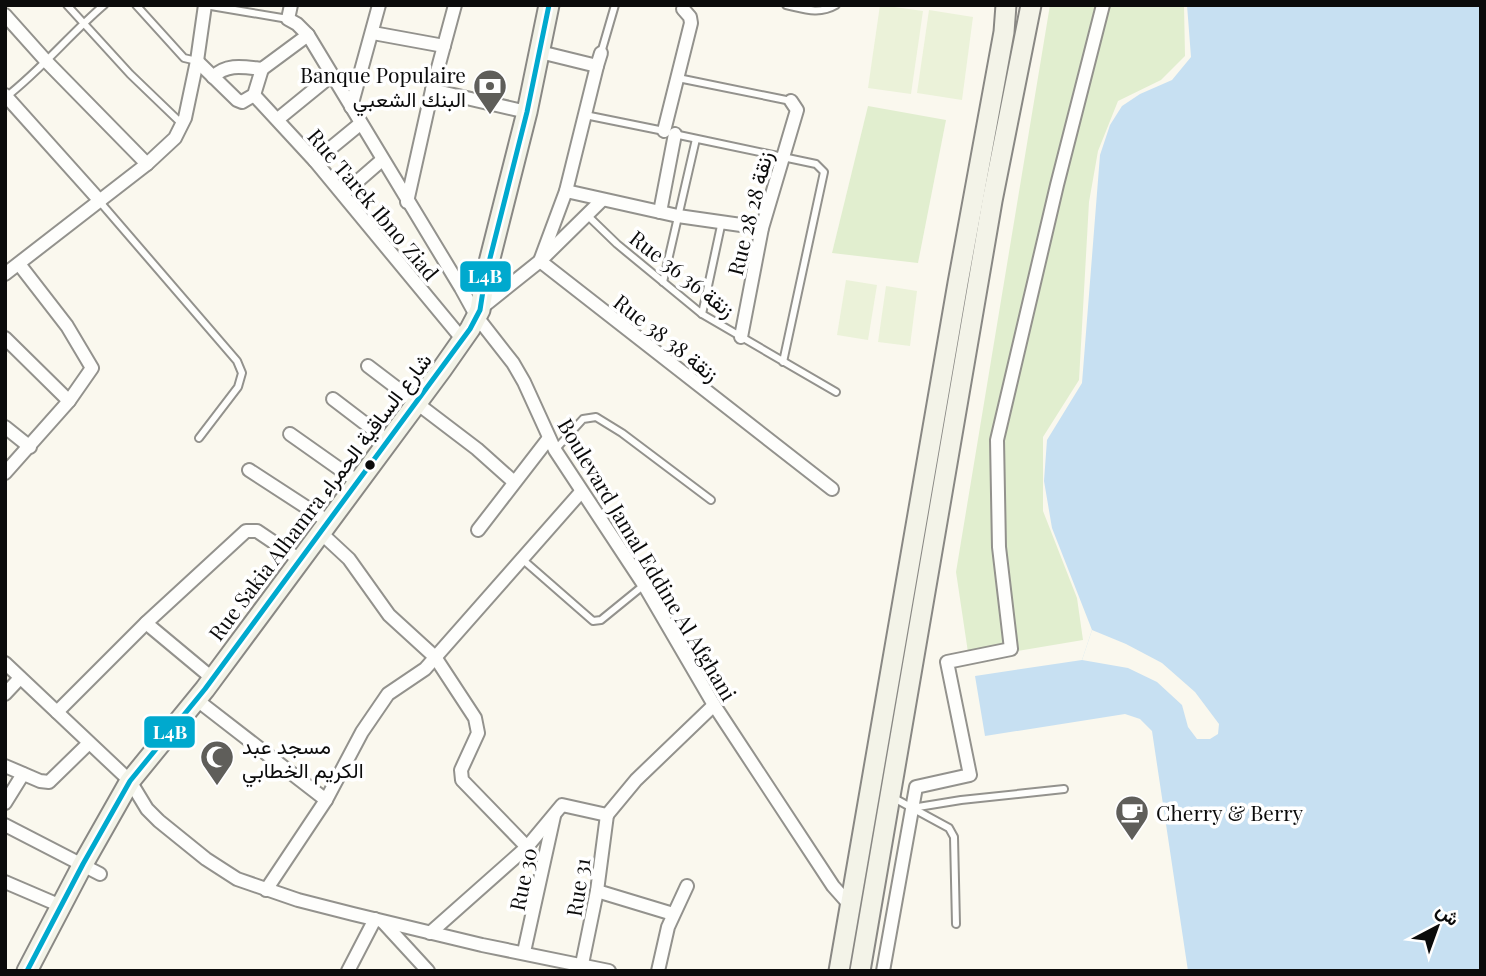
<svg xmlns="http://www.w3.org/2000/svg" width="1486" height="976" font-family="'Playfair Display',Vazirmatn,serif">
<rect width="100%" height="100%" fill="#faf8ee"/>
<g fill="#e1eecf">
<path d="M1050 5H1184L1185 56 1161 80 1118 101 1098 151 1089 202 1079 380 1043 437V511L1077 598 1083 640 969 659 956 572Z"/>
<path d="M868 106 946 120 918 263 832 253Z"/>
</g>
<g fill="#ebf2d9">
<path d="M880 5 923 11 911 94 868 88Z"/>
<path d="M929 10 973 17 962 100 917 93Z"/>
<path d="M846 280 877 285 868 340 837 335Z"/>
<path d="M886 286 917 291 910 346 878 342Z"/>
</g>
<path fill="#c7e0f2" d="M1187 5H1481V971H1188L1152 731 1140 719 1125 714 985 736 975 676 1082 660 1092 630 1052 528 1044 481 1047 440 1082 383 1100 155 1110 125 1122 106 1140 94 1172 80 1191 57Z"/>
<path fill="#faf8ee" d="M1092 630 1126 644 1162 663 1195 692 1219 724 1218 734 1210 739H1197L1188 727 1182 705 1157 682 1128 668 1082 660Z"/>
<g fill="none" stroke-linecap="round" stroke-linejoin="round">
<g stroke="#93928d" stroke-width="10">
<g id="lane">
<path d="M67 5 130 74 182 124"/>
<path d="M136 5 184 58 197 61"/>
<path d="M205 5 288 19"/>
<path d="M786 5C804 9 819 15 836 5"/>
<path d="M601 53 615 5"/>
<path d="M678 78 791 101"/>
<path d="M6 97C42 69 70 34 104 5"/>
<path d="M585 115 664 131"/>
<path d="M674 134 816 164 824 172 783 362"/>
<path d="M100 202 237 361 242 373 238 387 199 438"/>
<path d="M587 215 617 244 702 314 836 392"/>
<path d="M663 282 696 139"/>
<path d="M702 314 722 221"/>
<path d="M555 450 583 419 596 417 622 433 711 500"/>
<path d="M522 559 593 621 601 620 644 585"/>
<path d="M892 797 949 828 954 837 956 924"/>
<path d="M912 808 961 800 1064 789"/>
</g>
</g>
<g stroke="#93928d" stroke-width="16">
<g id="street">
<path d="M291 5 288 19 297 24 308 35 461 288 477 317 513 363 524 382 555 450 644 585 714 705 833 886 849 904"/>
<path d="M5 15 47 62 147 164"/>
<path d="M373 33 444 46"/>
<path d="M540 52 597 66 601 53"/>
<path d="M197 61 237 100 242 102 254 95 262 69"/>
<path d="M213 77C227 63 244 67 262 69L308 35"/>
<path d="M432 90 527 112"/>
<path d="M5 95 100 201"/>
<path d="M254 95 315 161 463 340"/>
<path d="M351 107 379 5"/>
<path d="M278 119 332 75"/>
<path d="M664 131 691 23 690 17 683 9"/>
<path d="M315 161 360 124"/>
<path d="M566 191 678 216 762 228"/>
<path d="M343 194 382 160"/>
<path d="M407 202 432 90 455 5"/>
<path d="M660 212 675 134"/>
<path d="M540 261 832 489"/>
<path d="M540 261 566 191 597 66"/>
<path d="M5 274 147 164 175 138 185 118 197 61 205 5"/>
<path d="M480 309 540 261 602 200"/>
<path d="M741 337 762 228 797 110 791 101"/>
<path d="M5 338 69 401"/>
<path d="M368 366 477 449 514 482"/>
<path d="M333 399 388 441"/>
<path d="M5 427 30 447"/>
<path d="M290 434 358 482"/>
<path d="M249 470 329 522"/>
<path d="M5 473 69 401 92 368 67 326 19 264"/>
<path d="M478 530 549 438"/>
<path d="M321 533 349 559 389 615 435 657 475 718 478 733 461 770 462 780 527 847"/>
<path d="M146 623 212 678"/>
<path d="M5 663 130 781 147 809 159 821 206 859 237 879 298 900 353 914 482 945 609 971"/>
<path d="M5 694 20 678"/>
<path d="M197 700 326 800"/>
<path d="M57 712 146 623 246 531H257L300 560"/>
<path d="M5 766 40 781 49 782 89 743"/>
<path d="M5 803 23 774"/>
<path d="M607 815 636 780 714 705"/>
<path d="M5 825 100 874"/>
<path d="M5 882 61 906"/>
<path d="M266 890 326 800 362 732 388 694 425 669 581 492"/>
<path d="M597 891 673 914"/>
<path d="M383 922 428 971"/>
<path d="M430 933 527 847 562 805 607 815"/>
<path d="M524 952 554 816"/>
<path d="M582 964 597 891 607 815"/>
<path d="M348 971 375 919"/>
<path d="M658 971 668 927 687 886"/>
<path d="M883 971 916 787 970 775 947 662 1011 649 999 547 997 440 1057 185 1103 5"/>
</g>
</g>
<g stroke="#898884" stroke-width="23">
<g id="secondary">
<path d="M27 971 83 864 130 781 205 689 442 369 470 329 480 310 485 278 527 112 549 5"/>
<path d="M839 971 958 283 1004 32 1006 5"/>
<path d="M860 971 992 201 1031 5"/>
</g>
</g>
<use href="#lane" stroke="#fefefc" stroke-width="6"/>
<use href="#street" stroke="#fefefc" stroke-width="12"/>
<use href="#secondary" stroke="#f3f3e8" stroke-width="19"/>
<g stroke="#fff" stroke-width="10">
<path id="bus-1" d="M27 971 83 864 130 781 205 689 470 329 480 310 485 278 527 112 549 5"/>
</g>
<use href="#bus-1" stroke="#00a9ce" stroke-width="5"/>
</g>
<defs>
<g id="bank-pin" transform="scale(1.75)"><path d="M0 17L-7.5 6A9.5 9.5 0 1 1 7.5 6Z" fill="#5f5e5a" stroke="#fff"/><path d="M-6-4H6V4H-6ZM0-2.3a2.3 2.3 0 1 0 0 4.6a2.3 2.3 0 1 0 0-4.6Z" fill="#fff"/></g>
<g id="mosque-pin" transform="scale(1.75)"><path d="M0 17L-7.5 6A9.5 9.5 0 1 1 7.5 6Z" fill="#5f5e5a" stroke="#fff"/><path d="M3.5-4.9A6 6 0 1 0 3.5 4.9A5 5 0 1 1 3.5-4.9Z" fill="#fff"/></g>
<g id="cafe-pin" transform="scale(1.75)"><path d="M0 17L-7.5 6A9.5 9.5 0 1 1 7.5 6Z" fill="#5f5e5a" stroke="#fff"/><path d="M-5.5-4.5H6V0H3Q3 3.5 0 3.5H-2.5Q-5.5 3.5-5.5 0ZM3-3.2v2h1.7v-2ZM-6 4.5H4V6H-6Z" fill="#fff"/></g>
</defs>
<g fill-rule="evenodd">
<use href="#bank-pin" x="490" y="86"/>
<use href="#mosque-pin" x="217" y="757"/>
<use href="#cafe-pin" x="1132" y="812"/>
</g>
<circle fill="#0b0b0b" stroke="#fff" stroke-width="2.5" cx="370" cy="465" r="6"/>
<g text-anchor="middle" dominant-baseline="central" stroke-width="7" stroke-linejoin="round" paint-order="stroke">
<g font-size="21" fill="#0b0b0b" stroke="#fff" text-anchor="start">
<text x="466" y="74" text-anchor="end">Banque Populaire<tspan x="466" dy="24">البنك الشعبي</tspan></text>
<text x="242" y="745">مسجد عبد<tspan x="242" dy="24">الكريم الخطابي</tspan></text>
<text x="1156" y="812">Cherry &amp; Berry</text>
</g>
<g font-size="21" fill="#0b0b0b" stroke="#fff">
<text transform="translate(374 204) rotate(50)">Rue Tarek Ibno Ziad</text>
<text transform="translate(749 213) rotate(-76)">Rue 28 زنقة 28</text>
<text transform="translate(683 273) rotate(38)">Rue 36 زنقة 36</text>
<text transform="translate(667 337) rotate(38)">Rue 38 زنقة 38</text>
<text transform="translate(319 496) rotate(-53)">Rue Sakia Alhamra شارع الساقية الحمراء</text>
<text transform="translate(648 559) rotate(59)">Boulevard Jamal Eddine Al Afghani</text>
<text transform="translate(522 879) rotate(-78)">Rue 30</text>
<text transform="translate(577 887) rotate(-81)">Rue 31</text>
</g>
</g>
<g stroke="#fff" stroke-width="2.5">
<rect x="459" y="260" width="53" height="33" rx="7" fill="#00a9ce"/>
<rect x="143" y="715" width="53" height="34" rx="7" fill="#00a9ce"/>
</g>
<g font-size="19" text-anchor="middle" font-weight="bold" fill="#fff">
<text x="485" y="283">L4B</text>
<text x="170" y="739">L4B</text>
</g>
<rect width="1486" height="976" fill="none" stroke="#0b0b0b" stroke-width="14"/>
<g transform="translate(1437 927) rotate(41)" stroke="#ffffff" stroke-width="5" paint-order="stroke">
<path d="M0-5L12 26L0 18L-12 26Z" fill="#0b0b0b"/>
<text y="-10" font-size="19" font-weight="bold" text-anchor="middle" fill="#0b0b0b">ش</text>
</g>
</svg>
